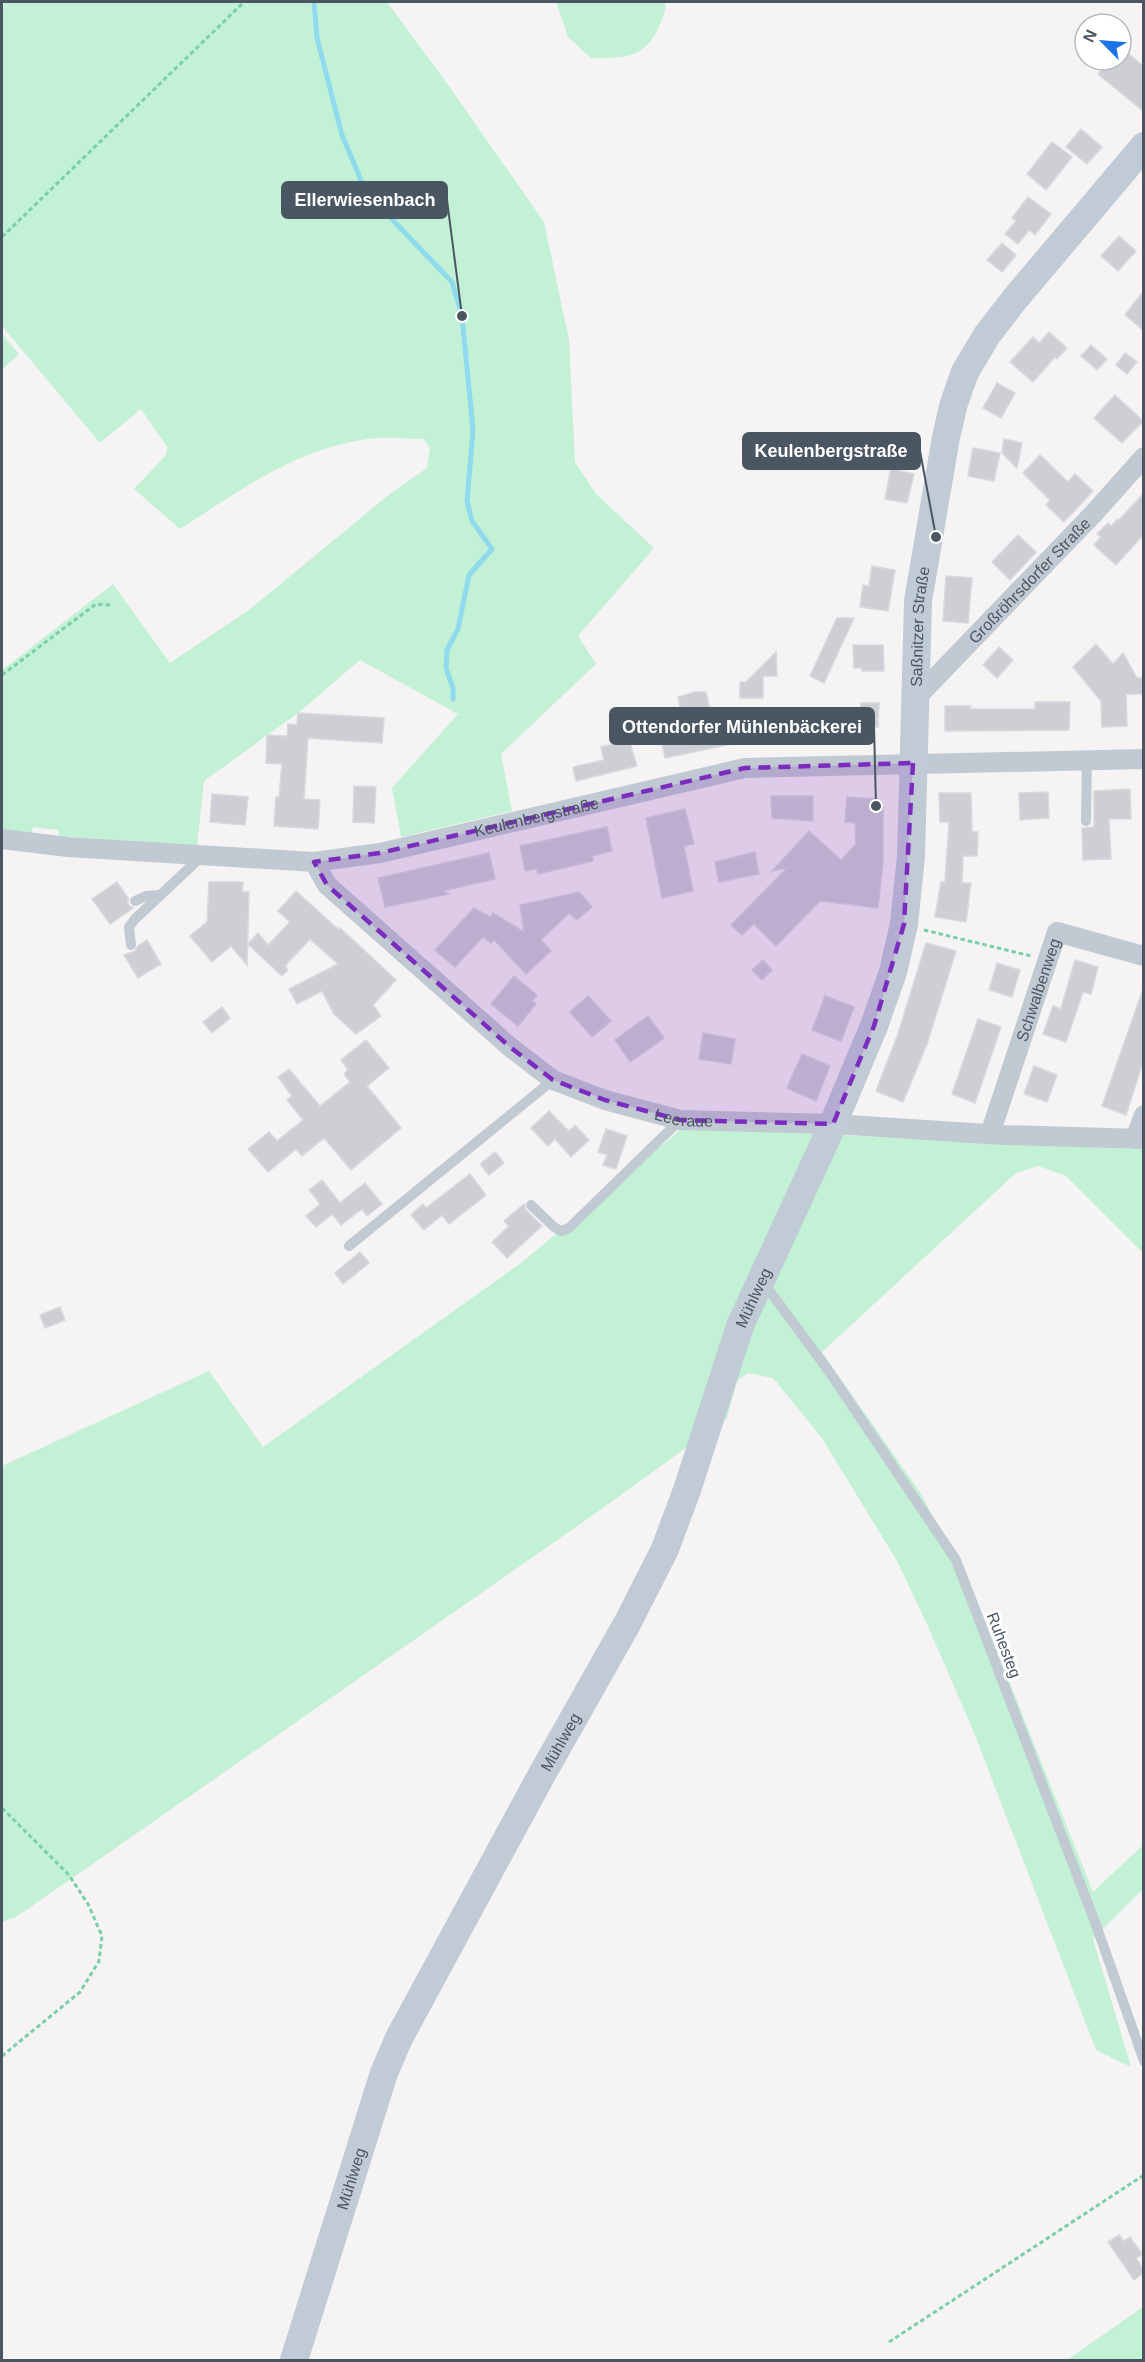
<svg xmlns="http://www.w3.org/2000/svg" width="1145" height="2362" font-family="Helvetica,sans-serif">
<rect width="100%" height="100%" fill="#f5f3f3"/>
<g fill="#c3f1d5">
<path d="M2 2H387L446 82 544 222 569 340 575 462 596 494 654 548 578 636 596 664 501 754 512 811 401 837 392 788 458 714 360 660 298 713 204 781 197 846 59 836V830L33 827 32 833 2 831V670L113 584 170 663 249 610 386 497 427 468 430 448 424 439C406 439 386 436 369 439 297 448 239 491 180 529L134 489 166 455 167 447 141 409 100 443 2 326Z"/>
<path d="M559 2H665C667 10 663 16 660 24 646 59 624 58 591 58L568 37 557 5Z"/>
<path d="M2 334 19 354 2 370Z"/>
<path d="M685 1126 1000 1144 1143 1149V1253L1066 1176 1038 1166 1016 1173 822 1352 920 1492 976 1598 1093 1892 1143 1845V1889L1093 1939 1131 2067 1096 2050 973 1730 927 1624 897 1561 822 1438 773 1378 748 1373 737 1381 727 1418 596 1513 94 1863 16 1917 2 1922V1466L209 1371 263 1447 521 1263Z"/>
<path d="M1143 2307V2360H1067Z"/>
</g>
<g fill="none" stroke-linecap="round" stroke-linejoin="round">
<path stroke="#90daee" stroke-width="5" d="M314 2 317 38 342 135 366 192 452 282 462 316 473 430 467 501 472 521 492 549 469 575 458 629 447 650 446 668 453 688V699"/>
</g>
<g fill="#cdcfd5" stroke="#d7d9de" stroke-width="1.5">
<path d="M1121 47 1143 66V111L1098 74 1110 60H1121Z"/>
<path d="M1081 129 1102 147 1087 164 1066 147Z"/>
<path d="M1052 142 1072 157 1046 190 1027 174Z"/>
<path d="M1028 197 1051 214 1035 235 1029 230 1018 244 1005 234 1016 221 1012 218Z"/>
<path d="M1119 236 1136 251 1118 271 1101 256Z"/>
<path d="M1002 243 1016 255 1002 272 987 260Z"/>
<path d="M1143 292V330L1125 315Z"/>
<path d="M1049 332 1067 348 1057 359 1055 357 1033 382 1010 362 1033 337 1039 343Z"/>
<path d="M1091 345 1107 359 1097 370 1081 356Z"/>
<path d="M1125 353 1137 362 1127 374 1116 365Z"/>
<path d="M997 383 1015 393 1001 418 983 408Z"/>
<path d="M1115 395 1143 421 1122 443 1094 418Z"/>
<path d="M1004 439 1022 443 1017 468 1002 453Z"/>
<path d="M973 448 1000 453 994 481 968 476Z"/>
<path d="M1040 455 1068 482 1075 474 1093 491 1064 522 1046 505 1050 500 1023 473Z"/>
<path d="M892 463 900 471 914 474 907 503 885 499Z"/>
<path d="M1143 494V535L1116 565 1094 545 1101 537 1097 534 1108 523 1111 526 1118 519 1119 520Z"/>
<path d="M1018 535 1036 552 1010 580 992 562Z"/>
<path d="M872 566 895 570 888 611 860 607 863 585 869 586Z"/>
<path d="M946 576 972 578 968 623 943 621Z"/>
<path d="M837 618H854L824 683 810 676Z"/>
<path d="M1096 644 1113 664 1123 653 1137 678H1143V694H1126L1127 726 1102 727 1101 701 1073 667Z"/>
<path d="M853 645H883L884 671H862V668H854Z"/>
<path d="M999 647 1013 660 997 678 983 665Z"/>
<path d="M776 652 777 676H763V698H740V682H746Z"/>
<path d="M695 692H706L713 724 735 718 741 742 665 758 660 733 683 725 678 697Z"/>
<path d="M1035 702H1070L1069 730 945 731V706H971L969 709H1035Z"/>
<path d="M861 703H879L878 727H860Z"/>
<path d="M765 708H788V731L765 732Z"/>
<path d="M298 713 384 718 382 743 308 738 304 799 320 800 318 829 274 826 276 797H279L282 764 266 763 267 735 287 736 288 724 297 725Z"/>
<path d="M629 740 637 766 576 781 573 767 604 760 601 747Z"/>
<path d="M354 786 376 787 374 823 353 822Z"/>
<path d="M1130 789 1131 819H1109L1111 859 1083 860 1082 828 1094 827V791Z"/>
<path d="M1048 792 1049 818 1020 820 1019 793Z"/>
<path d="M939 793H971L972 832H978L977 856H963L962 883H971L966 922 935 917 941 882H945L949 822H940Z"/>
<path d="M212 794 248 797 245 825 210 822Z"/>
<path d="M771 796H813V821L772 818Z"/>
<path d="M847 797 876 799 883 807V862L878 908 820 901 776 946 754 924 742 935 731 925 787 868 772 871 809 831 841 860 856 844 855 823 845 822Z"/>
<path d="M685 809 694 844 684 846 693 891 662 898 646 818Z"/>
<path d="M607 827 612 851 592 856 593 861 538 874 537 869 525 871 520 846Z"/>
<path d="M755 852 759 874 719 882 715 862Z"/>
<path d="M489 853 495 879 443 891 449 894 385 907 378 878Z"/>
<path d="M117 882 128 898V905L133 908 110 924 92 899Z"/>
<path d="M209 882H243L242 892H249L247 965 231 946 212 962 190 936 207 922Z"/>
<path d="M296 891 339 930 340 928 363 949 396 980 373 1005 381 1016 356 1034 334 1014 322 991 297 1004 289 989 338 964 310 939 285 966 288 970 282 976 248 944 258 933 268 945 290 922 278 911Z"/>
<path d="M579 892 592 907 577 920 569 913 541 940 551 951 526 974 494 940 491 943 483 937 455 967 435 950 474 908 490 917 493 913 524 932 520 905Z"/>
<path d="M147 940 161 964 138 978 124 955 135 951 138 946Z"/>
<path d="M926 943 956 951 927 1044 903 1102 876 1091 898 1034Z"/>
<path d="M763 960 772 970 762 980 752 970Z"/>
<path d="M1075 960 1098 967 1091 994 1083 992 1066 1042 1043 1034 1053 1006 1061 1009Z"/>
<path d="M997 963 1020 970 1012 997 989 990Z"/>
<path d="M514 976 537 995 532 1001 536 1004 518 1026 491 1004Z"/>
<path d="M1142 992 1143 993V1062L1126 1115 1102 1106Z"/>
<path d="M588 996 611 1021 592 1037 570 1012Z"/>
<path d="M825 996 854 1007 841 1041 812 1030Z"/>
<path d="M222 1007 230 1018 212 1033 203 1022Z"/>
<path d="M648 1016 664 1038 630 1062 615 1040Z"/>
<path d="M978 1019 1001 1027 975 1103 952 1094Z"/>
<path d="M703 1033 735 1039 731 1064 699 1059Z"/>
<path d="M366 1040 389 1068 367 1086 401 1128 351 1170 324 1138 302 1156 296 1149 268 1172 248 1149 269 1132 277 1141 303 1120 287 1100 292 1096 278 1077 289 1069 320 1106 350 1082 344 1074 348 1070 341 1060Z"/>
<path d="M802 1054 830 1066 816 1101 787 1088Z"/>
<path d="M1034 1066 1057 1075 1047 1102 1024 1094Z"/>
<path d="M549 1111 569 1131 575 1125 589 1140 571 1157 555 1139 548 1146 531 1128Z"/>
<path d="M606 1129 627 1136 616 1169 603 1165 607 1155 598 1152Z"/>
<path d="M495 1152 504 1163 489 1175 480 1164Z"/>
<path d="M470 1174 486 1195 449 1224 442 1215 424 1230 411 1215 423 1204 426 1208Z"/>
<path d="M322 1180 340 1203 365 1183 382 1204 367 1216 362 1209 341 1225 332 1214 316 1227 306 1216 320 1204 309 1190Z"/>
<path d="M524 1204 526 1210 542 1226 507 1258 492 1242 509 1226 504 1221Z"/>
<path d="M360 1252 369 1263 343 1284 335 1273Z"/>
<path d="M60 1307 65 1320 45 1328 40 1315Z"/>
<path d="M1119 2235 1124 2241 1130 2237 1142 2254 1136 2258 1143 2269V2273L1134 2280 1108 2242Z"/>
</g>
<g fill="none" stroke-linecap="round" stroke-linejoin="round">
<g stroke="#7ad0a6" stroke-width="3" stroke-dasharray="4.5 3" stroke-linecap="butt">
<path d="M2 237 244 2"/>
<path d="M2 675 96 604 110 605"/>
<path d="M924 930 1031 956"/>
<path d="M2 1808 69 1875 88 1904 102 1936 99 1961 80 1992 2 2056"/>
<path d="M889 2342 1144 2175"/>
</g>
<g stroke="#c1cad2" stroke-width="10">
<path d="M1086 821 1087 760"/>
<path d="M135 901 146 896 161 895"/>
<path d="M131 945 129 927 135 919 201 857"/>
<path d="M531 1205 554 1227 561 1231 569 1228 680 1120"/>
<path d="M349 1246 553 1080"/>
<path d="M763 1282 828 1370 956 1560 1095 1922 1144 2061"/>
</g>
<g stroke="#c1cad2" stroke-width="20">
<path id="s1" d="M914 700 1095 512 1144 457"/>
<path id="s2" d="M2 839 68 847 314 862 380 853 745 768 1144 759"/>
<path id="s3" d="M314 862 327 885 510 1047 553 1080 605 1100 680 1120 833 1124 1003 1135 1144 1139"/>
<path id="s4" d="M990 1134 1057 932 1144 956"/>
<path d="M1135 1139 1144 1115"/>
</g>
<path stroke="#c1cbd6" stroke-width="28" id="s5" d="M294 2360 384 2073 399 2038 541 1776 628 1622 665 1549 687 1490 740 1326 833 1124 874 1026 893 972 904 924 911 856 918 601 946 437 954 403 965 372 987 335 1014 300 1144 146"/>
</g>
<path fill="#7b2cbf" fill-opacity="0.2" stroke="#7b2cbf" stroke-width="4.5" stroke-dasharray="12 8" stroke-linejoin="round" d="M913 763 904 924 874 1026 833 1124 680 1120 605 1100 553 1080 510 1047 327 885 314 862 380 853 745 768Z"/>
<g text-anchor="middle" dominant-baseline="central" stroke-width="6" stroke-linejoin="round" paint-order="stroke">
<g font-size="16" fill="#4a5661" stroke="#fff">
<text stroke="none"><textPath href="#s1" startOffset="166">Großröhrsdorfer Straße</textPath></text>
<text stroke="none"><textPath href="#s5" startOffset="1864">Saßnitzer Straße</textPath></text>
<text stroke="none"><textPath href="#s2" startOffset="540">Keulenbergstraße</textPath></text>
<text stroke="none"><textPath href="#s4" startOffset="152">Schwalbenweg</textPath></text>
<text stroke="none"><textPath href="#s3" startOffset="462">Leeraue</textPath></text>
<text stroke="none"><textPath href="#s5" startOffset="1162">Mühlweg</textPath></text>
<text transform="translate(1004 1645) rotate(69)">Ruhesteg</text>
<text stroke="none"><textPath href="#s5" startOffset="676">Mühlweg</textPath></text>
<text stroke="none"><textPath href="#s5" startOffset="190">Mühlweg</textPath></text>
</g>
</g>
<path fill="none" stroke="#4a5661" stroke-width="2" d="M462 316L447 200M936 537L920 451M876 806L874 726"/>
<g fill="#4a5661" stroke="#fff" stroke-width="2">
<circle cx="462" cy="316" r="6"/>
<circle cx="936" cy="537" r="6"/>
<circle cx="876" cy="806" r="6"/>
</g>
<g fill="#4a5661" stroke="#4a5661" stroke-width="2">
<rect x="282" y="182" width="165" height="36" rx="6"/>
<rect x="743" y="433" width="177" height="36" rx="6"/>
<rect x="610" y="708" width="264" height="36" rx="6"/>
</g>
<g font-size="18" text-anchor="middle" font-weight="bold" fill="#fff">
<text x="365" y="206">Ellerwiesenbach</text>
<text x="831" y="457">Keulenbergstraße</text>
<text x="742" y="733">Ottendorfer Mühlenbäckerei</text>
</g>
<rect width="1145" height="2362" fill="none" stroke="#4a5661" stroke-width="6"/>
<g transform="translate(1103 42) rotate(295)"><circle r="28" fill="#ffffff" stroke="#b7bbc0" stroke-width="1.5"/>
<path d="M0-4.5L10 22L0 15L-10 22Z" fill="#1a73e8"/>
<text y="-9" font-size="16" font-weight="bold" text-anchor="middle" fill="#4a5661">N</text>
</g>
</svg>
